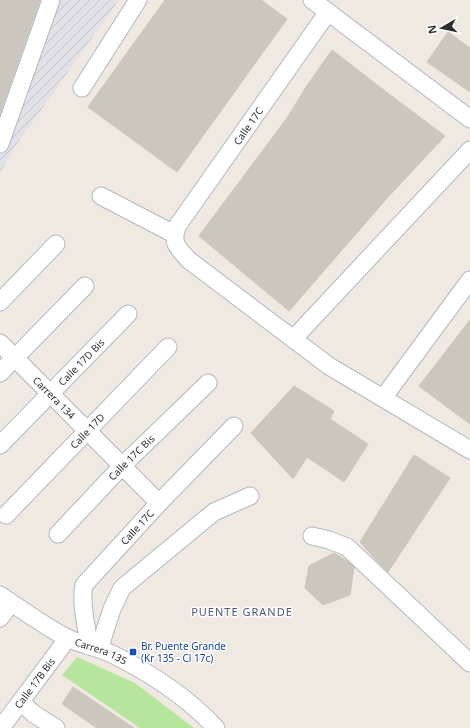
<svg xmlns="http://www.w3.org/2000/svg" width="470" height="728" font-family="'Noto Sans',sans-serif">
<defs>
<pattern id="industrial-furrows" width="10" height="10" patternUnits="userSpaceOnUse"><rect width="10" height="10" fill="#e3e1e8"/><path d="M-1 1l2-2M0 10L10 0M9 11l2-2" fill="none" stroke="#c3c1c7"/></pattern>
</defs>
<rect width="100%" height="100%" fill="#efe9e1"/>
<path fill="url(#industrial-furrows)" d="M0 0H119L17 144 0 173Z"/>
<path fill="#b6e59e" d="M77 657 135 683 194 728H140L62 675Z"/>
<g fill="#cbc7bf" stroke="#cbc5ba">
<path d="M0 0H40L0 113Z"/>
<path d="M165 0H261L287 19 177 172 88 107Z"/>
<path d="M448 32 470 48V92L427 62Z"/>
<path d="M332 50 385 91 445 136 388 197 289 311 199 236 287 118 306 87Z"/>
<path d="M470 320V424L419 386Z"/>
<path d="M294 386 334 411 330 419 368 444 344 482 307 457 293 479 251 433Z"/>
<path d="M414 455 450 478 388 572 376 560 360 542Z"/>
<path d="M334 553 347 561 354 567 350 595 323 605 305 588 309 566Z"/>
<path d="M73 687 134 728H97L62 704Z"/>
</g>
<g fill="none" stroke-linecap="round" stroke-linejoin="round">
<g stroke="#b4b7c1" stroke-width="19">
<g id="minor">
<path d="M312 0 470 119"/>
<path d="M328 12 178 225C170 242 178 249 190 261L329 366 470 450"/>
<path d="M82 88 138 0"/>
<path d="M0 144 51 0"/>
<path d="M101 196 174 234"/>
<path d="M0 302 56 244"/>
<path d="M294 338 470 150"/>
<path id="s1" d="M0 343 159 503"/>
<path d="M0 373 85 286"/>
<path d="M383 398 470 280"/>
<path id="s2" d="M0 445 128 314"/>
<path id="s3" d="M6 515 168 347"/>
<path id="s4" d="M58 534 122 466 208 383"/>
<path d="M312 536 329 540 347 547 470 663"/>
<path id="s5" d="M0 595C22 610 43 625 67 638 80 644 96 647 110 653 149 672 186 696 216 728"/>
<path d="M0 618 11 603"/>
<path id="s6" d="M89 646C87 628 80 602 84 585L159 503 234 426"/>
<path d="M99 649 112 609 122 588 214 512 250 496"/>
<path d="M21 702 34 714 56 728"/>
<path id="s7" d="M1 728 68 638"/>
</g>
</g>
<use href="#minor" stroke="#fff" stroke-width="17"/>
</g>
<rect fill="#1a4fb4" stroke="#fff" stroke-width="1.5" x="129" y="648" width="8" height="8" rx="2"/>
<g text-anchor="middle" dominant-baseline="central" stroke-width="3" stroke-linejoin="round" paint-order="stroke">
<g font-size="10" fill="#2e2e2e" stroke="#fff">
<text transform="translate(248 126) rotate(-55)">Calle 17C</text>
<text stroke="none"><textPath href="#s2" startOffset="116">Calle 17D Bis</textPath></text>
<text stroke="none"><textPath href="#s1" startOffset="77">Carrera 134</textPath></text>
<text stroke="none"><textPath href="#s3" startOffset="117">Calle 17D</textPath></text>
<text stroke="none"><textPath href="#s4" startOffset="106">Calle 17C Bis</textPath></text>
<text stroke="none"><textPath href="#s6" startOffset="140">Calle 17C</textPath></text>
<text stroke="none"><textPath href="#s5" startOffset="116">Carrera 135</textPath></text>
<text stroke="none"><textPath href="#s7" startOffset="56">Calle 17B Bis</textPath></text>
</g>
<g font-size="10" fill="#164399" stroke="#fff" text-anchor="start">
<text x="141" y="646">Br. Puente Grande<tspan x="141" dy="12">(Kr 135 - Cl 17c)</tspan></text>
</g>
<g font-size="11" letter-spacing="1" fill="#4d5680" stroke="#fff">
<text x="242" y="611">PUENTE GRANDE</text>
</g>
</g>
<g transform="translate(442 28) rotate(261)" stroke="#ffffff" stroke-width="3" paint-order="stroke">
<path d="M0-3L7 15L0 10L-7 15Z" fill="#2e2e2e"/>
<text y="-6" font-size="11" font-weight="bold" text-anchor="middle" fill="#2e2e2e">N</text>
</g>
</svg>
